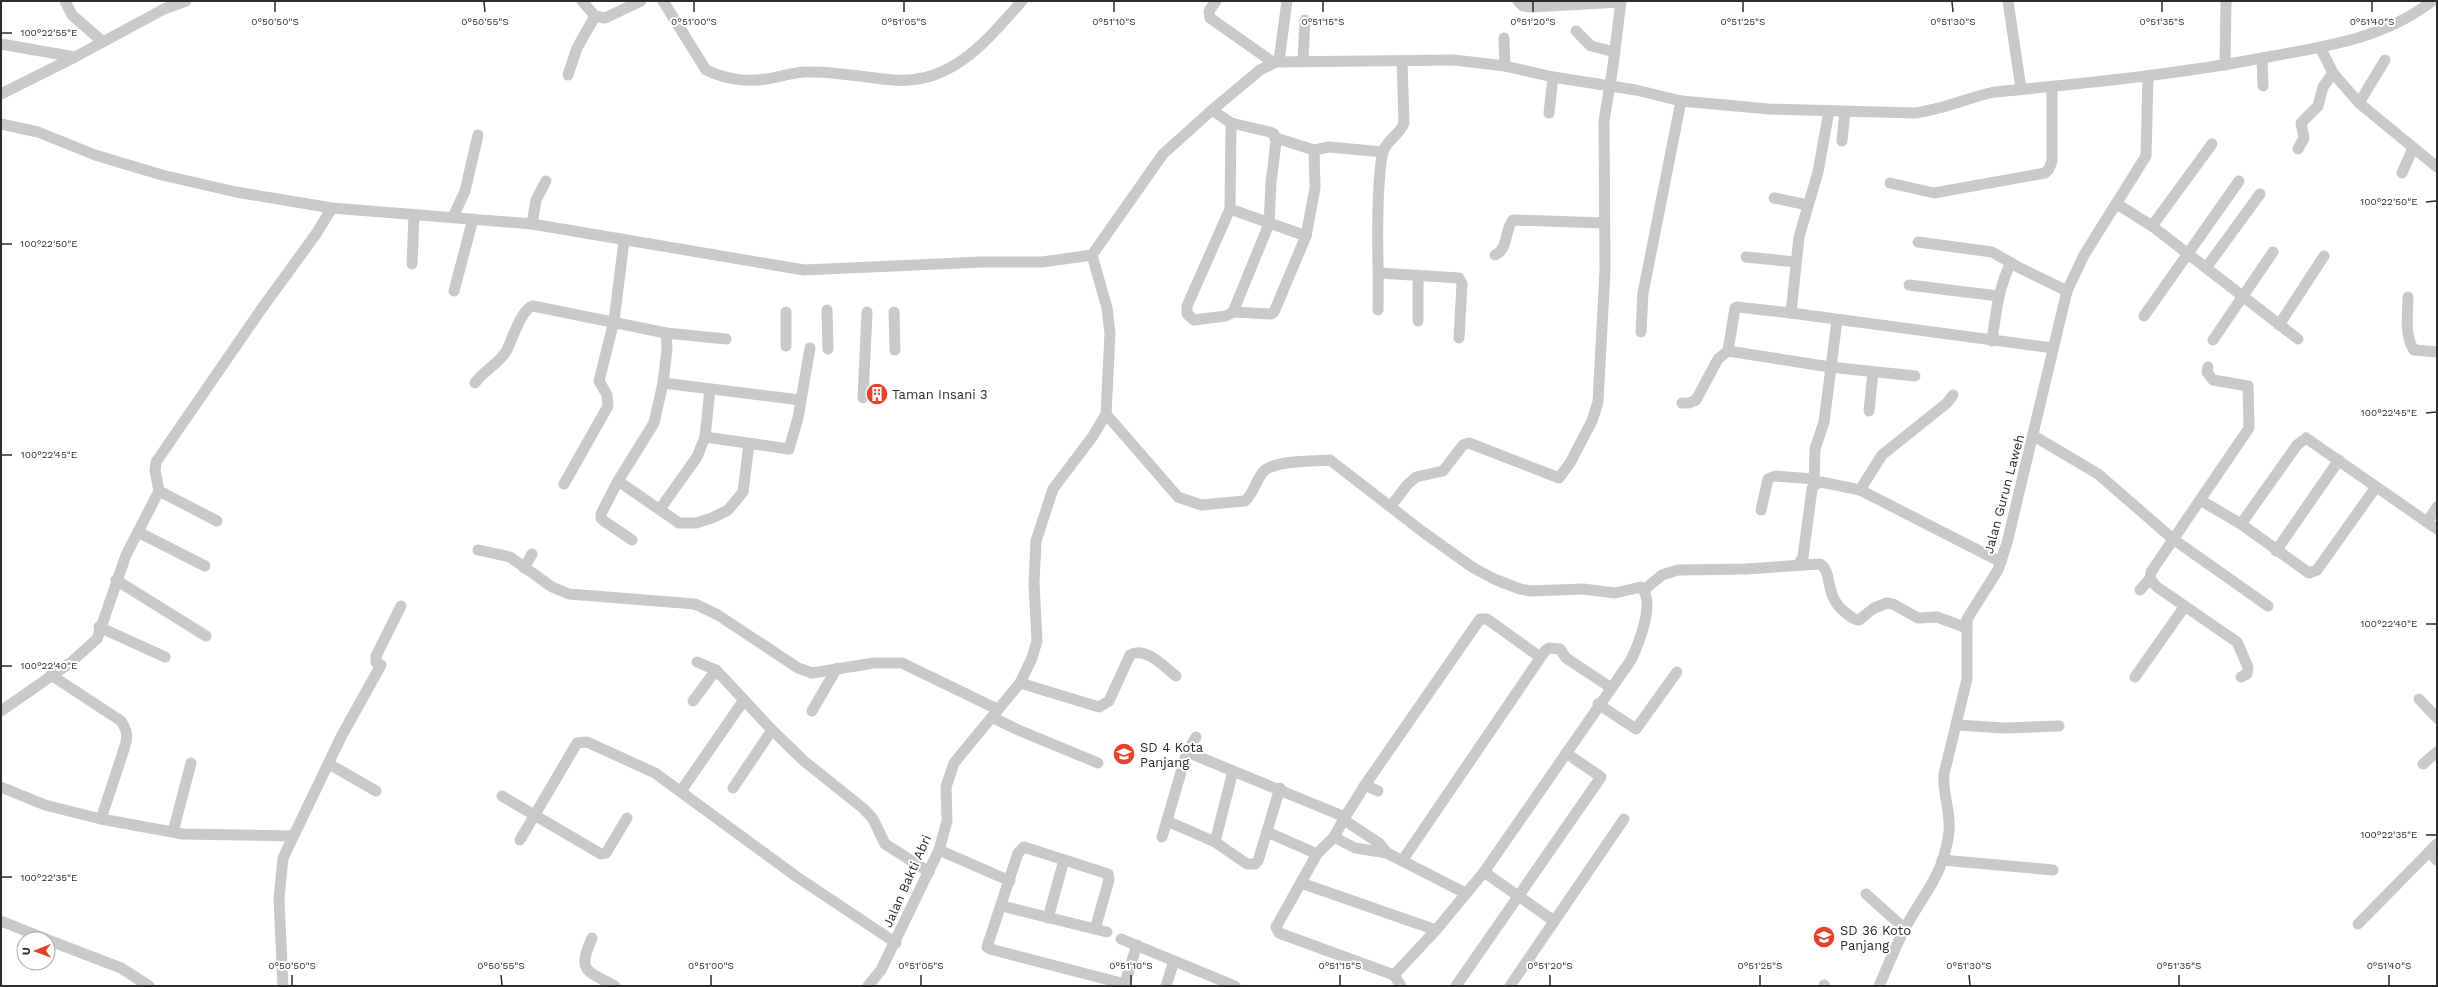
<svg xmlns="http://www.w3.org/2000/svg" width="2438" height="987" font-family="'Work Sans',sans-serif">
<rect width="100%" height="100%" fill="#fff"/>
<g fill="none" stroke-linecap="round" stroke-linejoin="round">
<g stroke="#c9c9c9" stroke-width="11">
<path d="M65 1 72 15 103 42"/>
<path d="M582 1 595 16 605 18 641 1"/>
<path d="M663 1 706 70C730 81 751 83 777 77 786 75 797 72 806 72 836 71 865 78 894 80 952 85 987 40 1022 1"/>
<path d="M1216 1 1209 11 1210 18 1274 63"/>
<path d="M1518 1 1523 6 1532 7 1621 2"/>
<path d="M2008 1 2021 89"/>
<path d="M1576 31 1591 46 1615 52"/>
<path d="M1504 38 1505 66"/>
<path d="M1 44 75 57"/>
<path d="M2320 47 2333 73 2359 103 2437 167"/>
<path d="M2262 58 2263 86"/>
<path d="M1303 60 1305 20"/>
<path d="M1279 61 1287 1"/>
<path d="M2225 65 2226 1"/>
<path d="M568 75 577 48 595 16"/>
<path d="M1 94 75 57 164 9 186 1"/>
<path d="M2359 103 2385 60"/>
<path d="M1212 110 1231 123 1270 132 1274 134 1276 142 1271 183 1269 224 1233 312"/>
<path d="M1829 111 1818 172 1799 237 1791 313 2053 348"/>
<path d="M1549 113 1553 77"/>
<path d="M1231 123 1230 209 1306 236"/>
<path d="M1 124 38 132 95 155 162 175 236 192 332 208 532 224 804 270 982 262H1042L1092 255 1163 154 1212 110 1260 70 1276 62 1454 60 1505 66 1553 77 1636 90 1681 101 1769 109 1914 113C1941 110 1967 98 1994 92 2088 83 2181 74 2273 56 2328 46 2387 37 2432 1"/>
<path d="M1276 138 1314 150 1329 147 1383 152"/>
<path d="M1842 141 1845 111"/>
<path d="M2298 149 2304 138 2301 123 2318 106 2323 87 2333 73"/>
<path d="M2402 173 2413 148"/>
<path d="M1890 183 1934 193 2045 173 2049 169 2052 161V87"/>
<path d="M1774 198 1808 205"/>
<path d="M2117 204 2152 226 2298 339"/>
<path d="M1230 209 1187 306V314L1194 320 1226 316 1233 312 1271 314 1274 312 1306 236 1315 188 1314 150"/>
<path d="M453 217 465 191 478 135"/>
<path d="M532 224 536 200 546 181"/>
<path d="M2152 226 2212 144"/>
<path d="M1918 242 1992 252 2020 268 2067 291"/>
<path d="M1495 255C1509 249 1504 230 1513 220L1604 223"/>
<path d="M1746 257 1796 262"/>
<path d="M412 264 414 215"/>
<path d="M2206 268 2260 194"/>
<path d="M1379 273 1459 278 1462 284 1459 338"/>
<path d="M1909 285 1998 296"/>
<path d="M454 291 473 219"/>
<path d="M2408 297C2408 313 2404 336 2414 350L2437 352"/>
<path d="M827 310 828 349"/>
<path d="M1378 310C1379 268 1376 227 1379 185 1380 174 1380 162 1383 152 1387 139 1400 135 1404 123L1402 61"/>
<path d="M786 312V346"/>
<path d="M894 312 895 350"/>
<path d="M2144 316 2239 181"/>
<path d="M1418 321V275"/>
<path d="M2279 325 2324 256"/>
<path d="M1641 332 1643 293 1681 101"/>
<path d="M666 333 726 339"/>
<path d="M2213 340 2273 252"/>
<path d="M1992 341C1996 313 1998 288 2011 263"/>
<path d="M1728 351 1735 308 1737 307 1791 313"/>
<path d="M2208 367 2207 372 2213 380 2248 386 2249 428 2151 572 2150 579 2157 587 2237 642 2248 667 2247 674 2241 677"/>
<path d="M475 383C483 371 500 363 507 350 512 339 522 308 533 306L666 333 667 349 663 383 800 400"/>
<path d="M863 398 867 312"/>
<path d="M1682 403H1689L1696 400 1718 359 1728 351 1830 367 1915 376"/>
<path d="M1869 411 1873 372"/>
<path d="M1106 414 1178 497 1201 505 1245 501C1254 493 1255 482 1263 472 1273 460 1314 461 1330 460L1423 532 1472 567 1494 579 1520 589 1531 591 1583 589 1615 593 1641 587C1656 601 1639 643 1631 660L1484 872 1436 930 1394 975"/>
<path d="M2034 436 2098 474 2173 539 2268 606"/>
<path d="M705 437 789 449 798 418 810 348"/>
<path d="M618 481 679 523H696L712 518 728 510 743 492 749 444"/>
<path d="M564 484 608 406 607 395 599 381 614 321 624 241"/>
<path d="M1814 485 1815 449 1824 422 1837 320"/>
<path d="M1860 490 1882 455 1947 403 1953 395"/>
<path d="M159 491 155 470 156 462 260 311 316 234 332 208"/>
<path d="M2200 500 2241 524 2309 573 2317 570 2376 487"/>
<path d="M1391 506 1407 485 1416 477 1443 471 1463 445 1469 443 1559 478 1570 463 1592 421 1598 402 1605 271 1604 121 1613 66 1621 1"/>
<path d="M660 509 697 457 705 437 710 389"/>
<path d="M1761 510 1768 479 1775 476 1814 479"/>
<path d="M2427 522 2437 507"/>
<path d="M2241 524 2297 445 2306 438 2437 529"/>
<path d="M138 532 205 566"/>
<path d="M632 540 604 521 601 518V514L618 481 654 423 663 383"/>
<path d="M478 550 510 557 552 587 569 594 695 604 718 615 798 668 812 673 874 663H902L997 709"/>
<path d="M2276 551 2339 460"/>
<path d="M1798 565 1803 557 1812 489 1814 485 1821 482 1860 490 2001 562"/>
<path d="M524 568 532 554"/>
<path d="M116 580 206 636"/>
<path d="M1644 590 1662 575 1678 570 1746 569 1820 564C1834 573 1823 596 1846 613 1850 616 1854 620 1859 620L1874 608 1887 603 1893 604 1918 618 1937 617 1967 628"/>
<path d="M2140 590 2150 579"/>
<path d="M99 627 165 657"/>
<path d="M697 662 716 670 772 730 804 761 864 809 873 819 885 844 929 872"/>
<path d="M51 675 121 721C127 730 128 736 125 746L101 819"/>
<path d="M2135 677 2185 606"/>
<path d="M1020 683 1099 707 1109 701 1130 655C1146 646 1164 667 1176 676"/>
<path d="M2419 699 2437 718"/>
<path d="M693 701 716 670"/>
<path d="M1598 704 1636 729 1677 672"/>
<path d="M1 711 70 663 97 639 126 555 159 491 217 521"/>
<path d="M812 711 837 668"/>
<path d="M992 717 1016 729 1098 763"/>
<path d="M1957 725 2004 728 2059 726"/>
<path d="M1187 752 1345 817 1334 837 1317 854 1276 927 1279 933 1394 975 1401 986"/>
<path d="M329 764 376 791"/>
<path d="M2423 764 2437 752"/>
<path d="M1365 785 1480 619H1487L1540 657"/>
<path d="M1 787 45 805 101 819 183 834 292 836"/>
<path d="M733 788 772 730"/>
<path d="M681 791 744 700"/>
<path d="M502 796 601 854 606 853 627 818"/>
<path d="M1345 817 1365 785 1378 791"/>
<path d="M1344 820 1379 843 1387 853 1465 893"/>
<path d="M1167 821 1215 842 1233 771"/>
<path d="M173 832 191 763"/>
<path d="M1267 832 1317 854"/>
<path d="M1162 837 1187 752 1196 737"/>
<path d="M1334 837 1355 848 1387 853"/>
<path d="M520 840 577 743 587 742 655 773 797 877 896 943"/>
<path d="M1215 842 1247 864H1255L1258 861 1280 788"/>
<path d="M2437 844 2429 852 2437 860"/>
<path d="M939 850 1010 881"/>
<path d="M1942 860 2053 870"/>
<path d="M1402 861 1545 651 1549 648 1560 649 1566 658 1610 687"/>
<path d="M1484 872 1554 921"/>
<path d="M1301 883 1436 930"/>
<path d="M1866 894 1905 929"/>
<path d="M1002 906 1107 932"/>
<path d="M1048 918 1064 860"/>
<path d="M1 921 46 939"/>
<path d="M2358 924 2429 852"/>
<path d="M1095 929 1109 880 1108 874 1024 847 1018 853 987 947 990 949 1125 984"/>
<path d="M592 938C577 972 586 970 615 986"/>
<path d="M1121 939 1235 986"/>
<path d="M48 940 121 968 149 986"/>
<path d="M1824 985 1825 986"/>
<path d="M283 986 279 899 283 858 341 737 381 665 376 662V656L401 606"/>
<path d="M868 986 881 970 939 850 947 821 946 787 954 763 1020 683 1032 658 1037 641 1034 583 1036 541 1053 489 1093 436 1106 414 1110 333 1107 308 1092 255"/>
<path d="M1124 986 1137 945"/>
<path d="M1166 986 1174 961"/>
<path d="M1456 986 1601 777 1566 753"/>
<path d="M1510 986 1624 819"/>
<path d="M1879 986C1887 968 1895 948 1904 930 1923 894 1944 876 1949 831 1951 811 1942 793 1944 774L1967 679V619L1998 570 2007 543 2067 291 2084 255 2146 156 2148 77"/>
</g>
</g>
<path fill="none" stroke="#2c2c2c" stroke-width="1.5" d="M275 2V12M484 2 485 12M694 2V12M904 2V12M1114 2V12M1323 2V12M1533 2V12M1743 2V12M1952 2 1953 12M2162 2V12M2372 2V12M2 33H12M2426 202 2436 201M2 244H12M2426 413 2436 412M2 455H12M2426 624H2436M2 666H12M2426 835H2436M2 877H12M292 975V985M501 975 502 985M711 975V985M921 975V985M1131 975V985M1340 975V985M1550 975V985M1760 975V985M1969 975 1970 985M2179 975V985M2389 975V985"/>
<defs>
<g id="building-disc" transform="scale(1.15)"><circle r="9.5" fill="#e6412b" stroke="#fff"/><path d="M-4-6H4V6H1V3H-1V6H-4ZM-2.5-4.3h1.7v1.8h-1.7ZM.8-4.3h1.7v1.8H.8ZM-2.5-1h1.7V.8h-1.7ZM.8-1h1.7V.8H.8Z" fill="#fff"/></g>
<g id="school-disc" transform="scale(1.15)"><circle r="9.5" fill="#e6412b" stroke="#fff"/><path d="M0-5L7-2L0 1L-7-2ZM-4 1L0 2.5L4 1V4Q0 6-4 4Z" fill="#fff"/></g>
</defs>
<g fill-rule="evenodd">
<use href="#building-disc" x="877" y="394"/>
<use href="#school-disc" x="1124" y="754"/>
<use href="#school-disc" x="1824" y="937"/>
</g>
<g text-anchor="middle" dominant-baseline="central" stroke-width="4" stroke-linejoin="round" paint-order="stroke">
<g font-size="13" fill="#2c2c2c" stroke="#fff" text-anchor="start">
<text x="892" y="394">Taman Insani 3</text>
<text x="1140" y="747">SD 4 Kota<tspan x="1140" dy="15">Panjang</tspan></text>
<text x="1840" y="930">SD 36 Koto<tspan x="1840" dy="15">Panjang</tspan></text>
</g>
<g font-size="13" fill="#2c2c2c" stroke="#fff">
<text transform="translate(2004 494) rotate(-75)">Jalan Gurun Laweh</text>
<text transform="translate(907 881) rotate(-66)">Jalan Bakti Abri</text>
</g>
</g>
<g font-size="10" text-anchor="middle" fill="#2c2c2c" stroke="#fff" stroke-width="4" stroke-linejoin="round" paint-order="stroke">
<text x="275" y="25">0°50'50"S</text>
<text x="485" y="25">0°50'55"S</text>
<text x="694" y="25">0°51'00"S</text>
<text x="904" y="25">0°51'05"S</text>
<text x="1114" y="25">0°51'10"S</text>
<text x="1323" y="25">0°51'15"S</text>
<text x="1533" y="25">0°51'20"S</text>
<text x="1743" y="25">0°51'25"S</text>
<text x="1953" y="25">0°51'30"S</text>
<text x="2162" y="25">0°51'35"S</text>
<text x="2372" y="25">0°51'40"S</text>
<text x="49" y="36">100°22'55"E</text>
<text x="2389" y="205">100°22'50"E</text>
<text x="49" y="247">100°22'50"E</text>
<text x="2389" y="416">100°22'45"E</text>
<text x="49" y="458">100°22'45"E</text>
<text x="2389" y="627">100°22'40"E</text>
<text x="49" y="669">100°22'40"E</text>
<text x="2389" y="838">100°22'35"E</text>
<text x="49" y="881">100°22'35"E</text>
<text x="292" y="969">0°50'50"S</text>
<text x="501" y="969">0°50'55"S</text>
<text x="711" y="969">0°51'00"S</text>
<text x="921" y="969">0°51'05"S</text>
<text x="1131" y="969">0°51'10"S</text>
<text x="1340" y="969">0°51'15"S</text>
<text x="1550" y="969">0°51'20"S</text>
<text x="1760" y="969">0°51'25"S</text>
<text x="1969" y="969">0°51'30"S</text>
<text x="2179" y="969">0°51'35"S</text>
<text x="2389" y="969">0°51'40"S</text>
</g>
<rect width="2438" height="987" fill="none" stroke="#2c2c2c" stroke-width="4"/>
<g transform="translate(36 951) rotate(269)"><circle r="19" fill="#ffffff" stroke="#ababab"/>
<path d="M0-3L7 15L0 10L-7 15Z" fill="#e6412b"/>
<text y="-6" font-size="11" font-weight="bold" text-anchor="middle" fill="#2c2c2c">U</text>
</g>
</svg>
